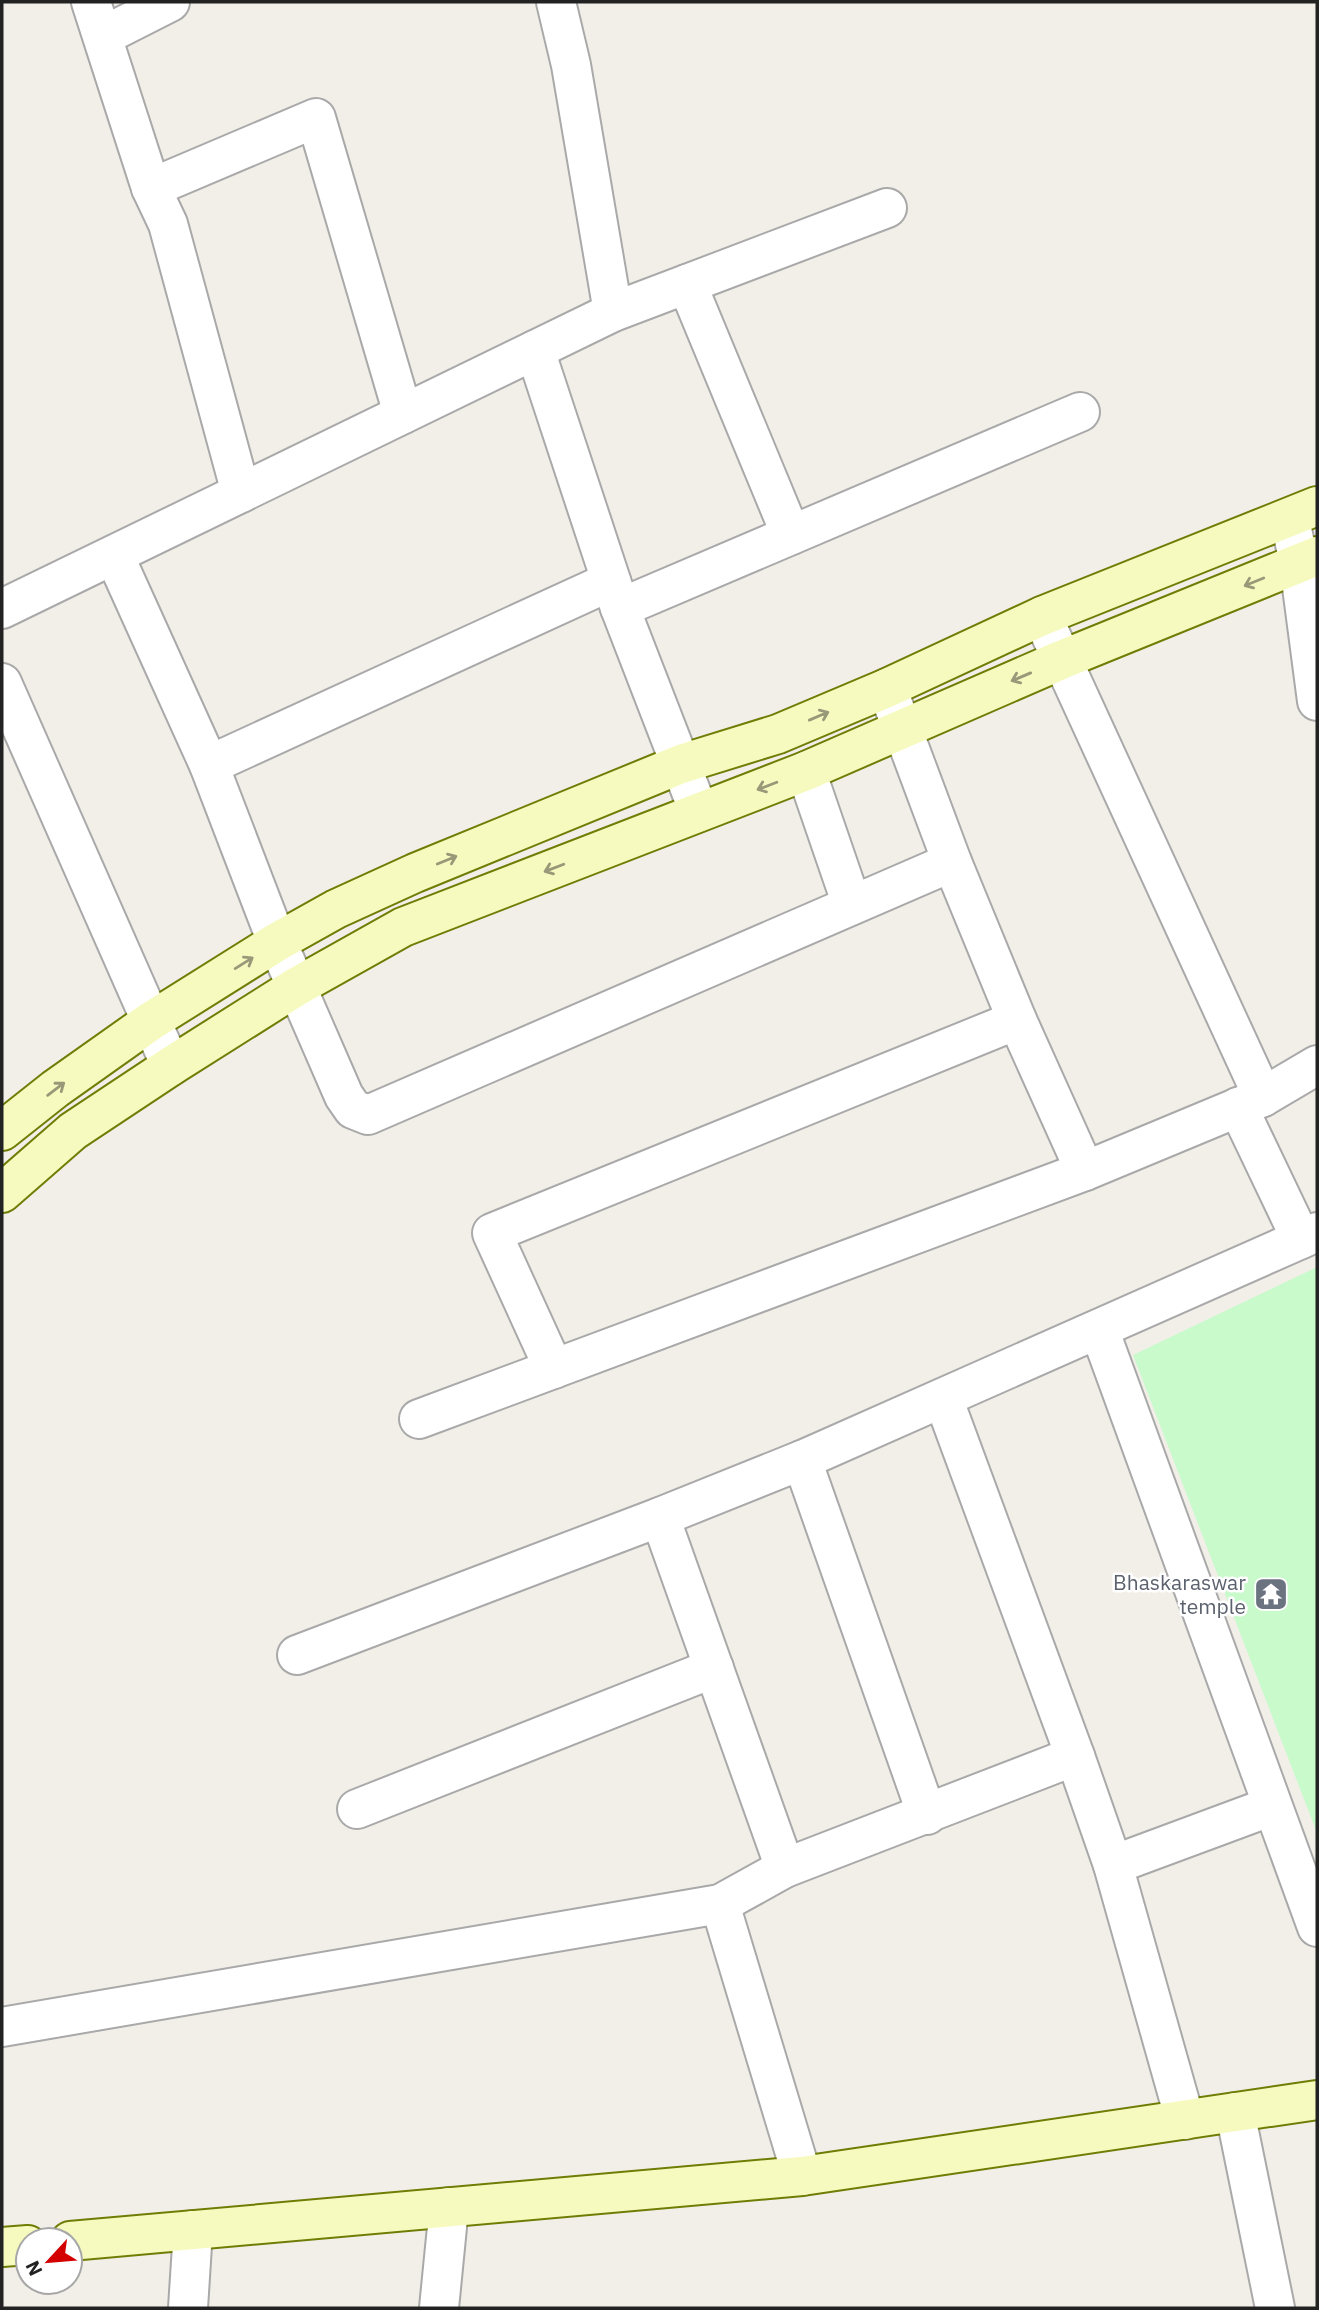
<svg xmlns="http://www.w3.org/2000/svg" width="1319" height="2310" font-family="'IBM Plex Sans',sans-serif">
<rect width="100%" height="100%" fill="#f2efe9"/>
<path fill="#c8facc" d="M1317 1267V1833L1133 1355Z"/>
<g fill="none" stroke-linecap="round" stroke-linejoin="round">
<g stroke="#a9a9a9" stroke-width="42">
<g id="street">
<path d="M91 2 151 188 168 224 241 493"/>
<path d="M556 2 571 65 613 312"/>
<path d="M103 36 170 2"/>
<path d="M151 188 316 118 403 414"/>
<path d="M687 284 791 535"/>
<path d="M535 350 620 608 699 812"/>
<path d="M1290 519 1299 564 1317 701"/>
<path d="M114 555 209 765 277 942 344 1096 353 1109 368 1115 952 862"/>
<path d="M620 608 1080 412"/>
<path d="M2 609 613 312 887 208"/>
<path d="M1042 616 1263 1097 1317 1065"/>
<path d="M2 683 171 1066"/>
<path d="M887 688 952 862 1017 1020 1085 1171"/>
<path d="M209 765 611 581"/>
<path d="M806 771 852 905"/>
<path d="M1238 1107 1301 1239"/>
<path d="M1099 1329 1317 1927"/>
<path d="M554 1369 492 1233 1017 1020"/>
<path d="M419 1419 1085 1171 1263 1097"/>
<path d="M802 1460 1317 1232"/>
<path d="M297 1655 660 1517"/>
<path d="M1075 1756 1113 1865 1185 2120"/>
<path d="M357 1809 714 1668"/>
<path d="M1113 1865 1272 1806"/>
<path d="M785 1868 660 1517 802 1460 927 1815"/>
<path d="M720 1904 802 2176"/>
<path d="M2 2027 720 1904 785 1868 1075 1756 943 1398"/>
<path d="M1235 2112 1275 2308"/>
<path d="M188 2308 193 2230"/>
<path d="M439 2308 449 2207"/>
</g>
</g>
<g stroke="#707d05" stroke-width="42">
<g id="secondary">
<path d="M2 1131 55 1089 151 1021 277 942 336 909 415 873 681 764 778 734 887 688 1042 616 1317 506"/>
<path d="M2 1193 73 1131 171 1066 296 987 403 927 806 771 1061 660 1317 556"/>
<path d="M70 2241 802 2176 1317 2100"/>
<path d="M2 2247 28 2245"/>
</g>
</g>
<use href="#street" stroke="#fff" stroke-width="38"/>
<use href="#secondary" stroke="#f7fabf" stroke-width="38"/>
</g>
<defs><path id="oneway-shaft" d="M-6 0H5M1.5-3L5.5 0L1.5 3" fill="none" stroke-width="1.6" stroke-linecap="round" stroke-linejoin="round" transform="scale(1.75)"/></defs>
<g stroke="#979978">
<use href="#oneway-shaft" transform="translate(1254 582) rotate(158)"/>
<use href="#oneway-shaft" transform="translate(1021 677) rotate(157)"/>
<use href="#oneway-shaft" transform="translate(819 716) rotate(-23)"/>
<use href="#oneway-shaft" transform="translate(767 786) rotate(159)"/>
<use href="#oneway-shaft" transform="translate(447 860) rotate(-22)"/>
<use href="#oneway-shaft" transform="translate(554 868) rotate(159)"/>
<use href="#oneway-shaft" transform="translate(244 963) rotate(-32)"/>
<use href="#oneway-shaft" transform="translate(56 1089) rotate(-37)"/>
</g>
<defs>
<g id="temple-square" transform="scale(1.75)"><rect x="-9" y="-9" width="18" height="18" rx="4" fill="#6b7280" stroke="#fff"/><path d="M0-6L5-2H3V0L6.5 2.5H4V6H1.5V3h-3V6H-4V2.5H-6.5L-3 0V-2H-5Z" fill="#fff"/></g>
</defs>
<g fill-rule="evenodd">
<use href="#temple-square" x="1271" y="1594"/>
</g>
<g text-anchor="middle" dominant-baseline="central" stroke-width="5" stroke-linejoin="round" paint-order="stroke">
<g font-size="21" fill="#5b616d" stroke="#fff" text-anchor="end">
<text x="1246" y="1582">Bhaskaraswar<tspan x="1246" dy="24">temple</tspan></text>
</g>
</g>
<rect width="1319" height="2310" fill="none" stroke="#222222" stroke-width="7"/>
<g transform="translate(49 2261) rotate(244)"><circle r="33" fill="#ffffff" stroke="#a7a7a7" stroke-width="2"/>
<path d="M0-5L12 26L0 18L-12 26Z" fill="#d40000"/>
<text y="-10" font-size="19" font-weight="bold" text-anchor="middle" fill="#222222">N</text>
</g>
</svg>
